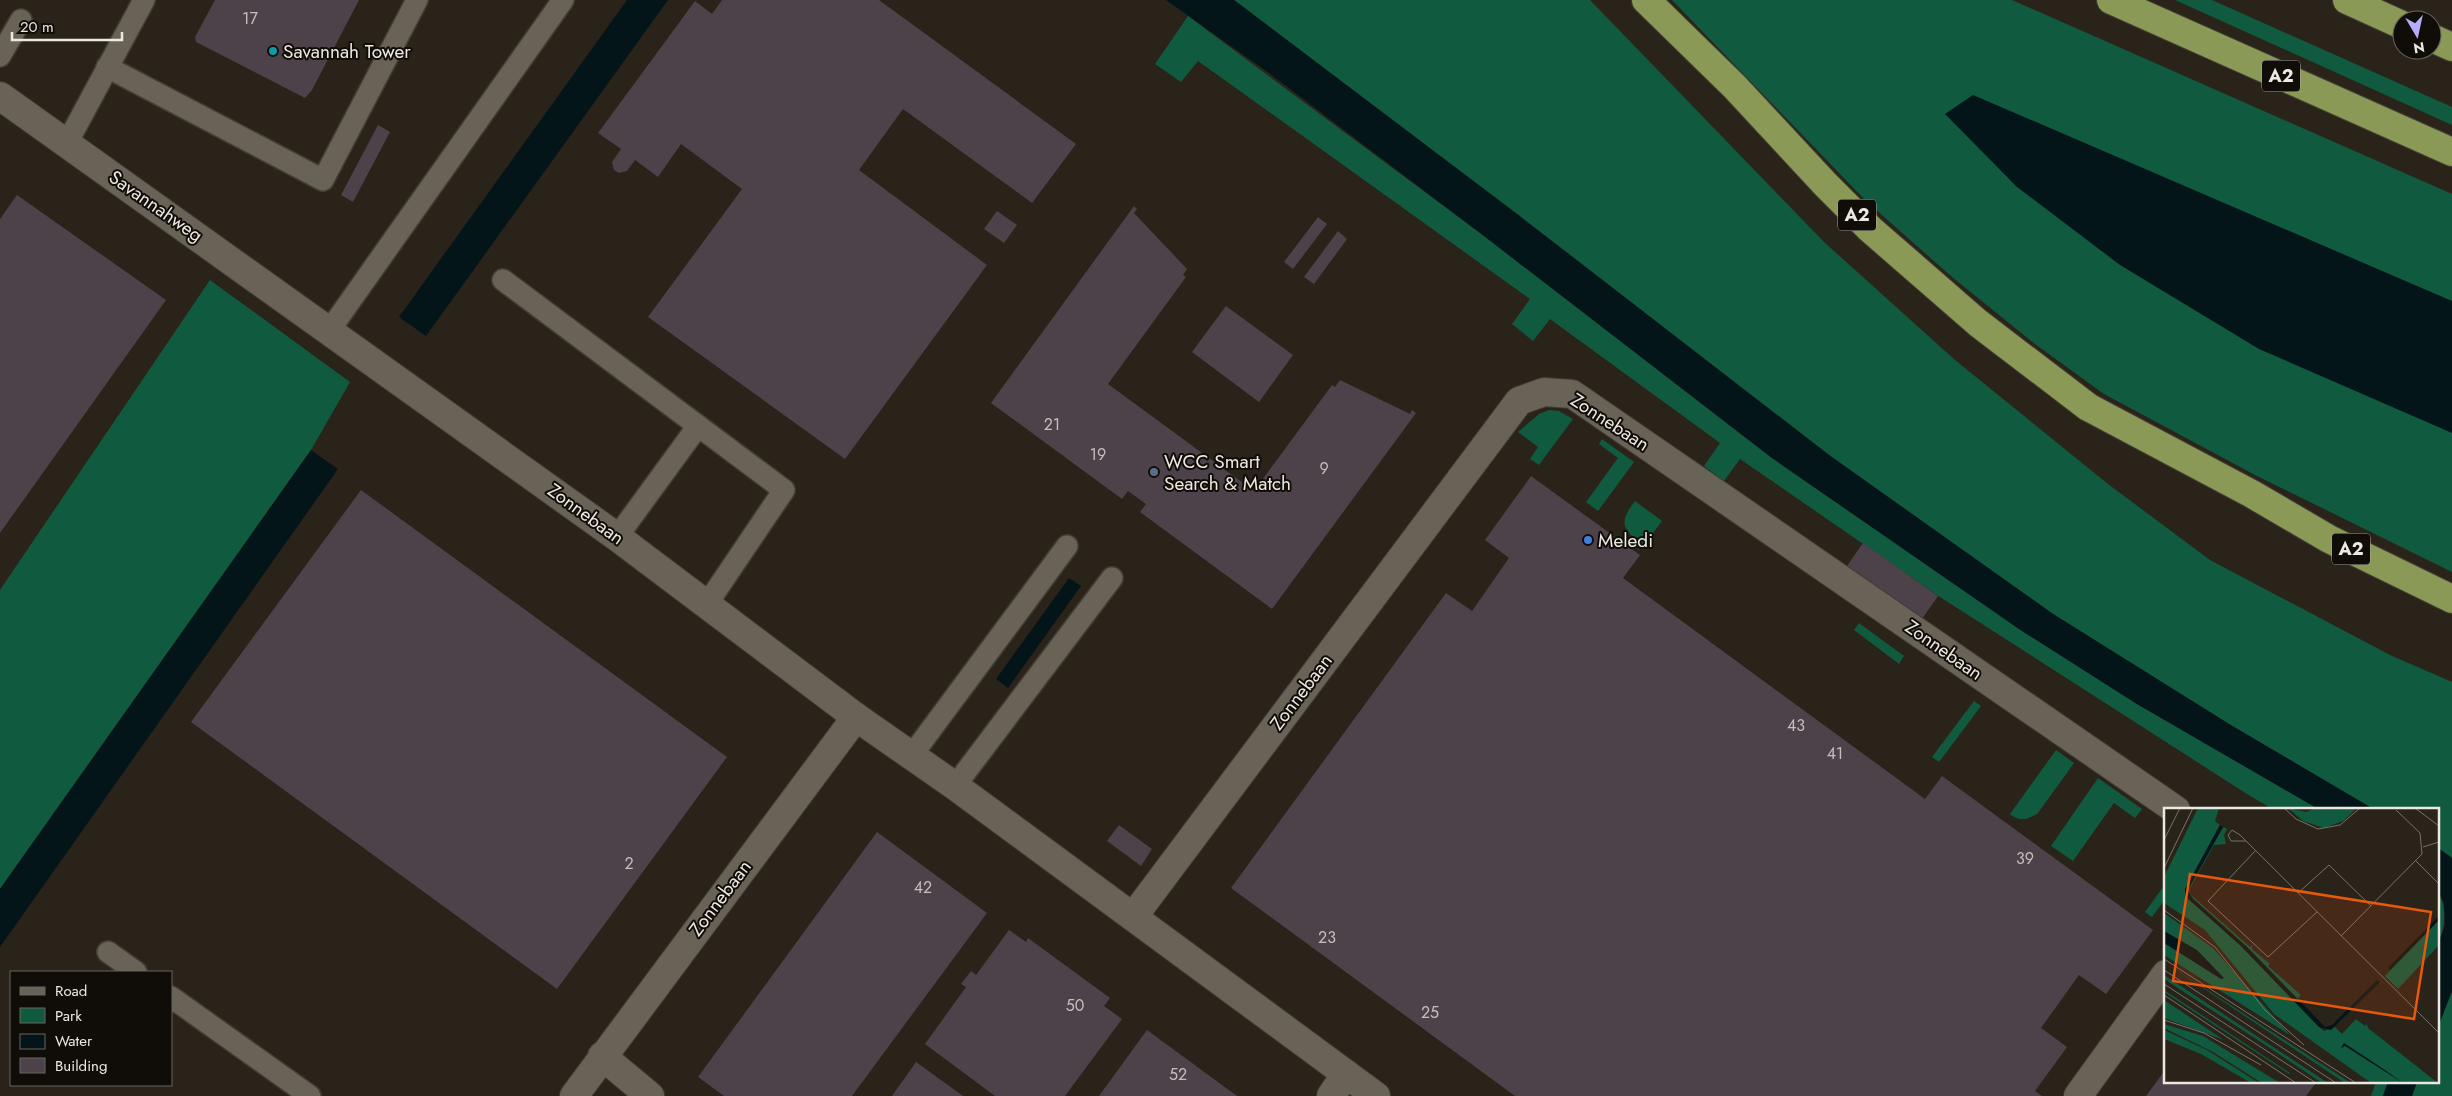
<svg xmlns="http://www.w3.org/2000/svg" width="2452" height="1096" font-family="Jost,sans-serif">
<rect width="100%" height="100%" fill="#2a2319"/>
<g fill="#105a40">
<path d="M1234 0H1590L1824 242 1955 360 2108 484 2210 560 2390 655 2452 682V858L2438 848V810H2375L2229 724 2053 614 1829 455 1517 214Z"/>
<path d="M1672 0H2012L2452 194V572L2255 475 2104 394 2035 344 1952 277 1866 201Z"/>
<path d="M2175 0H2212L2452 107V125Z"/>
<path d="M1188 16 1484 236 1772 458 2022 631 2137 704 2320 810H2274L2247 794 1940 597 1740 459 1724 481 1704 466 1720 443 1550 319 1533 341 1512 324 1530 299 1198 61 1181 82 1155 64Z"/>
<path d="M210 280 350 382 311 450 0 889V590Z"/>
<path d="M1549 410 1559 411 1573 419 1539 465 1530 459 1538 447 1518 432 1539 414Z"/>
<path d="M1602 439 1634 462 1598 511 1586 502 1618 458 1599 444Z"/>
<path d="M1635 501 1662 521 1644 545C1622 530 1618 523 1635 501Z"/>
<path d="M1859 623 1904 656 1899 664 1854 630Z"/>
<path d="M1974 701 1981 706 1939 762 1932 757Z"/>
<path d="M2056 750 2074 763 2038 813C2028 820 2019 822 2010 814Z"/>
<path d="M2098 778 2142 809 2135 818 2114 803 2073 861 2051 846Z"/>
<path d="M2166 883V898L2152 917 2145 912Z"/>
<path d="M2438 892C2448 910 2445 925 2438 944Z"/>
<path d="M2452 991V1096H2412L2417 1082H2438V1027Z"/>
<path d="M2376 1082H2388L2383 1096H2371Z"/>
</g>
<g fill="#041519">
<path d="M627 0H668L426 336 399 317Z"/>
<path d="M1166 0H1234L1517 214 1829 455 2053 614 2229 724 2375 810H2320L2137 704 2022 631 1772 458 1484 236 1269 73Z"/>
<path d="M1973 95 2452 301V433L2259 349 2120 265 2017 187 1945 114Z"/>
<path d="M311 450 338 469 0 947V889Z"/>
<path d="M1069 578 1081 586 1008 688 996 679Z"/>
<path d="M2438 848 2452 858V991L2438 1027V944L2445 926 2444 903 2438 892Z"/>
<path d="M2388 1082H2417L2412 1096H2383Z"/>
</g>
<g fill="#4d424a">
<path d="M215 0H359L312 90 305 98 196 42 195 37Z"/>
<path d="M722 0H879L1076 144 1032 203 903 109 859 170 987 265 845 459 648 317 742 189 681 144 658 177 635 160 627 171 619 173 614 170 612 162 621 149 598 133 695 1 712 14Z"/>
<path d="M378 125 390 132 353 202 341 195Z"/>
<path d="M17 195 166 300 0 533V219Z"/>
<path d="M1134 206 1137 209 1134 213 1187 269 1183 275 1186 277 1108 384 1254 491 1332 385 1335 387 1340 380 1410 414 1412 410 1416 413 1272 609 1140 512 1146 504 1128 491 1122 499 991 403Z"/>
<path d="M997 211 1017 225 1004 243 984 229Z"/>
<path d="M1318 217 1327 224 1293 269 1284 262Z"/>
<path d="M1338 231 1347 239 1314 284 1304 277Z"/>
<path d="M1226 306 1293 355 1259 402 1192 352Z"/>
<path d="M1531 476 1640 555 1623 578 1925 799 1942 776 2153 930 2106 994 2079 975 2041 1028 2067 1047 2035 1091 2042 1096H1515L1231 888 1446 593 1472 611 1509 558 1485 540Z"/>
<path d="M361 490 727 757 557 989 191 722Z"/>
<path d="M1863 543 1938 596 1922 619 1847 566Z"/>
<path d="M1119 825 1152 849 1141 866 1107 841Z"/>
<path d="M877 832 987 913 852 1096H724L698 1077Z"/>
<path d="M1009 930 1026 942 1028 938 1110 998 1104 1006 1122 1019 1065 1096H995L925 1044 966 987 961 984 971 971 976 975Z"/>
<path d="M1147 1030 1237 1096H1099Z"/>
<path d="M916 1062 963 1096H892Z"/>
<path d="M2166 1069V1082L2315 1084 2306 1096H2146Z"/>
</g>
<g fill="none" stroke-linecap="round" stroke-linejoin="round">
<g stroke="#423d35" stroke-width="24">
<g id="lane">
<path d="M0 56 21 20"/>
<path d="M107 67 323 180 417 0"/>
<path d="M67 143 144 0"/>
<path d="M503 280 784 490 707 604"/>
<path d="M329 331 563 0"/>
<path d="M617 537 698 426"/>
<path d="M912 755 1067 546"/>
<path d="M955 786 1112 578"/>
<path d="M108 952 136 972"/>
<path d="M171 997 310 1096"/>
</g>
</g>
<g stroke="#423d35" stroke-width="30">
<g id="street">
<path d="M0 96 617 537 856 717 955 786 1376 1096"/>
<path d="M1133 917 1519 401 1544 392 1572 394 2176 810"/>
<path d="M602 1056 650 1096"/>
<path d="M574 1096 856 717"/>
<path d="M1331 1096 1346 1074"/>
<path d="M2078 1096 2166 974"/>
</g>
</g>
<g stroke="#423d35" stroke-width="30">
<g id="highway">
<path d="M1646 0 1735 87 1826 185 1870 229 1978 323 2088 407 2252 494 2329 539 2452 599"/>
<path d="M2111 0 2452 152"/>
<path d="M2347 0 2402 25"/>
<path d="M2432 38 2452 47"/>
</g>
</g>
<use href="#lane" stroke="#696256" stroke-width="21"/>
<use href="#street" stroke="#696256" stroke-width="28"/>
<use href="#highway" stroke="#8a9955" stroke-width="28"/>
</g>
<circle fill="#0f9aa8" stroke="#100d09" stroke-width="2" cx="273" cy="51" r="5"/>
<circle fill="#5c6f8a" stroke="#100d09" stroke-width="2" cx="1154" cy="472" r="5"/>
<circle fill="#3f7fe0" stroke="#100d09" stroke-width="2" cx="1588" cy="540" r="5"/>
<g text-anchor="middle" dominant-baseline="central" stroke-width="4" stroke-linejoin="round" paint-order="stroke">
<g font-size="16" fill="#c5bfbc">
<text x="250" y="18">17</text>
<text x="1052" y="424">21</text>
<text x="1098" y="454">19</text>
<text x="1324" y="468">9</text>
<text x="1796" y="725">43</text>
<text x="1835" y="753">41</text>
<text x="2025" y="858">39</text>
<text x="629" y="863">2</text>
<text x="923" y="887">42</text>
<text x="1327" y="937">23</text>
<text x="1075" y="1005">50</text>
<text x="1430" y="1012">25</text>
<text x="1178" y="1074">52</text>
</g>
<g fill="#100d09" stroke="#aba7a1" stroke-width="1">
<rect x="2262" y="60.5" width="38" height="31" rx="4"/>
<rect x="1838" y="199.5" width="38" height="31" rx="4"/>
<rect x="2332" y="533.5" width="38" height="31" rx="4"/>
</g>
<g font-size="18" font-weight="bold" fill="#ede9e2">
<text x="2281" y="76">A2</text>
<text x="1857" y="215">A2</text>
<text x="2351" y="549">A2</text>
</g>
<g font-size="19" fill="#ede9e2" stroke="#100d09" text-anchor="start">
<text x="283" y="51">Savannah Tower</text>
<text x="1164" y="461">WCC Smart<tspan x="1164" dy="22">Search &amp; Match</tspan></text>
<text x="1598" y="540">Meledi</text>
</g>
<g font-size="19" fill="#ede9e2" stroke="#100d09">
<text transform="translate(156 206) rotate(35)">Savannahweg</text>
<text transform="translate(1610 422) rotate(33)">Zonnebaan</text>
<text transform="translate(586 514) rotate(36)">Zonnebaan</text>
<text transform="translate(1944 650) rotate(35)">Zonnebaan</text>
<text transform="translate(1301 692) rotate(-53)">Zonnebaan</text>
<text transform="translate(720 898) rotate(-53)">Zonnebaan</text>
</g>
</g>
<g transform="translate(2164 808)">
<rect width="275" height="275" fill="#2a2319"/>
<path d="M34 0H55L51 13 56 17 21 81V88L77 138 155 219 160 223 171 219 178 226 192 211 201 218 203 216 204 220 274 275H207L110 206 41 122 0 95V69ZM124 0 142 4 152 0H193L179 13 160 20 139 13ZM59 19 63 21 60 27 62 36 50 37 25 82 27 87 86 139 88 137V141L106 156 104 158 137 187 133 191 83 139 24 86V82ZM0 105 49 140 126 227 0 147ZM275 112V137L234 181 221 168ZM0 154 187 275H181ZM0 167 164 275H158L103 238 0 171ZM0 182 126 265 125 266 0 184ZM0 192 60 232 0 210ZM0 216 39 228 116 275H98L49 244 0 220ZM0 222 43 242 95 275H87L37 246 0 231Z" fill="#105a40"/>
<path d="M56 17 59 19 24 82 29 91 83 139 161 219 168 217 213 172 216 174 167 222 155 219 77 138 21 88V81ZM275 108V112L226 162 224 160ZM0 123 33 142 60 170 57 171 0 135ZM180 235 218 260 239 275 181 238 177 240Z" fill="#041519"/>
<path fill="none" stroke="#787269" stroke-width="1" d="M120 0 132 11 154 21 176 17 196 0M251 0 275 18M0 32 16 0M82 33H67L64 27 68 22 76 27 275 225M259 39 275 34M92 42 44 93 104 149 153 104M252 53 275 76M0 60 29 0M134 85 165 57 207 98M0 102 51 139 101 202 140 237M177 128 258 46 256 25 232 2M0 151 192 275M0 162 172 275M0 176 152 275M0 187 132 275M0 212 40 225 97 257"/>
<path fill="#e8590c" fill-opacity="0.15" stroke="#e8590c" stroke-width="2.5" d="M26 66 267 104 250 211 9 173Z"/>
<rect width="275" height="275" fill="none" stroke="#ede9e2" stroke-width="2.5"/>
</g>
<rect x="10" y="971" width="162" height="115" fill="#100d09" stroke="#686560"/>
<rect x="20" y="987" width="25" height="8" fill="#696256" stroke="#686560"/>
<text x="55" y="996" font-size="15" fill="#ede9e2">Road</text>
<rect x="20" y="1008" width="25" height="15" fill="#105a40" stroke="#686560"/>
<text x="55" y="1021" font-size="15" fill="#ede9e2">Park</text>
<rect x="20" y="1034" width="25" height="15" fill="#041519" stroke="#686560"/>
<text x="55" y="1046" font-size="15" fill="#ede9e2">Water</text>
<rect x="20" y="1058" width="25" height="15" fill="#4d424a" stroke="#686560"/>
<text x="55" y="1071" font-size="15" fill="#ede9e2">Building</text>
<g transform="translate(2417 35) rotate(171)"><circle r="24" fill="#100d09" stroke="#686560"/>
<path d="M0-4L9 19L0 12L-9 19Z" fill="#b4acf9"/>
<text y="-8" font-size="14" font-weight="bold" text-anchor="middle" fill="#ede9e2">N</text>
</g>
<path d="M12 32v8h110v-8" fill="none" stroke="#ede9e2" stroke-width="2.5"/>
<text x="20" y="32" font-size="15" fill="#ede9e2" stroke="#100d09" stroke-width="4" paint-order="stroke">20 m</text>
</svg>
